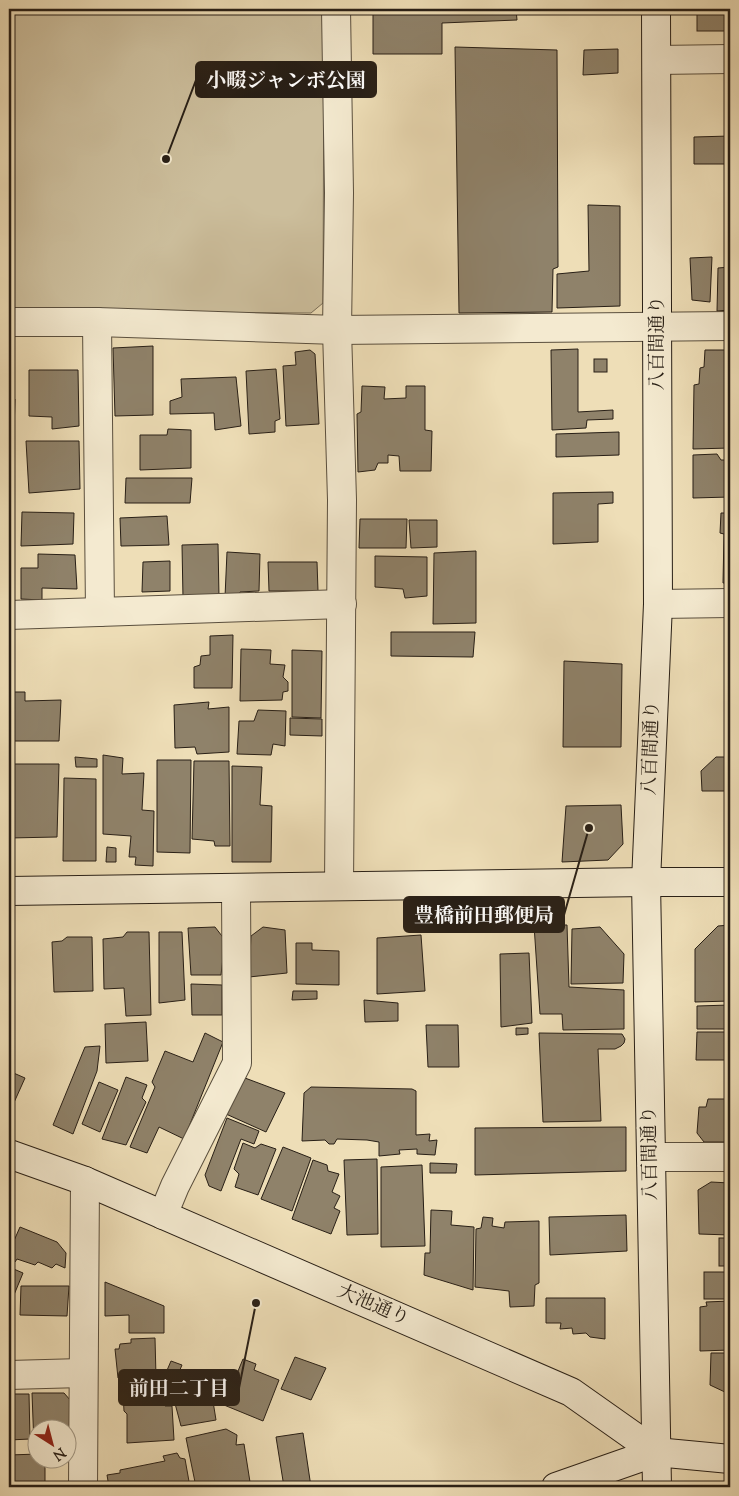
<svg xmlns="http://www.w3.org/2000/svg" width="739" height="1496" font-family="'Sorts Mill Goudy','Noto Serif JP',serif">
<rect width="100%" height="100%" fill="#eedeb7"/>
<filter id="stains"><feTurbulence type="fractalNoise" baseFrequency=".004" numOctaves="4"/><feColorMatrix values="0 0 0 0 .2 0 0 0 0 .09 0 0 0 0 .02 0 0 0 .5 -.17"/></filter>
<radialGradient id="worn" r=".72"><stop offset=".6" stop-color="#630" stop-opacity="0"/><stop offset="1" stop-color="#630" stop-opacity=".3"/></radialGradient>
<path fill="#ccbe9c" stroke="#7a6e59" d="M9 9H318L324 14 323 303 311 313 9 311Z"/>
<g fill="#8f826a" stroke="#281f16">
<path d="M373 9H516L517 20 442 23V54H373Z"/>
<rect x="697" y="9" width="33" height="22"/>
<path d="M455 47 557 50 558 267 553 269 552 312 459 313Z"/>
<path d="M618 49V73L583 75 584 50Z"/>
<path d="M730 136V164H694V137Z"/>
<path d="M588 205 620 206V306L557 308V274L589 271Z"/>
<path d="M712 257 710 302 692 300 690 258Z"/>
<path d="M730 267V310L717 311 718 268Z"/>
<path d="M153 346V415L115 416 113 348Z"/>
<path d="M578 349V412L613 410V419L587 420 586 428 552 430 551 350Z"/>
<path d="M310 350 315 354 319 424 286 426 283 366 296 365 295 352Z"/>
<path d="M705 350H730V448L693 449 694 385 699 384 700 368 704 367Z"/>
<rect x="594" y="359" width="13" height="13"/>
<rect x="9" y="363" width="2" height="28"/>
<path d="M276 369 280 419 275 421V432L249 434 246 371Z"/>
<path d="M29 370H78L79 426 52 429V417L29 416Z"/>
<path d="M236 377 241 426 215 430 214 413 170 414V401L182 397 181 379Z"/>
<path d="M362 386 385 387 384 399 406 398V386H425V430L432 431 431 471H400L399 456 388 455V463H378L375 470 358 472 357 414 361 412Z"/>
<path d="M9 399H15L14 431H9Z"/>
<path d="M168 429 191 430V468L140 470V435H167Z"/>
<path d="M619 432V455L556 457V434Z"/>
<path d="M26 441H79L80 489 29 493Z"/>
<path d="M717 454 721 460H730V497L693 498V455Z"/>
<path d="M9 472H13L12 513H9Z"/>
<path d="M126 478H192L190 503H125Z"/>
<path d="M613 492V503L598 504V542L553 544V493Z"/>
<path d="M22 512 74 513 73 544 21 546Z"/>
<path d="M721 513H730V583H723L724 534 720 533Z"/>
<path d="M167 516 169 545 121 546 120 518Z"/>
<path d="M360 519H407L406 548H359Z"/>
<path d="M409 520H437V547L411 548Z"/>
<path d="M218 544 219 597 183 598 182 545Z"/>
<path d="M476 551V623L433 624 434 553Z"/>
<path d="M227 552 260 554 259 591 240 592 238 600 225 597Z"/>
<path d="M38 554 75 555 77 589 42 588V600L21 599V568H38Z"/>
<path d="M375 556 427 557V596L405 598 403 589 375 587Z"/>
<path d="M170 561V591L142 592 143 562Z"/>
<path d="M268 562H317L318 591H269Z"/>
<path d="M391 632H475L473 657 391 656Z"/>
<path d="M233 635 232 688H194V667L200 665 201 656 210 655V636Z"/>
<path d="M241 649 271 650 270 664 285 665 283 677 288 682V691L283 692 282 700 240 701Z"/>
<path d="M292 650 322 651 321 718 292 717Z"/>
<path d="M564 661 622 664 621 747H563Z"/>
<path d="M9 692H25V701L61 700 59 741H9Z"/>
<path d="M209 702 208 709 229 707V752L197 754 195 747 175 748 174 705Z"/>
<path d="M258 710 286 711 285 746 273 744 271 755 237 754 239 721H254Z"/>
<path d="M290 718 322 719V736L290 735Z"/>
<path d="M103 755 123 758 122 774 144 773 142 810 154 811 153 866 135 865 136 857H129L131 836 103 834Z"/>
<path d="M75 757 97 759V767H76Z"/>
<path d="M716 757H730V791H702L701 771Z"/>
<path d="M157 760H191L190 853 157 852Z"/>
<path d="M194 761H229L230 846H215L214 841 192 839Z"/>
<path d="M9 764H59L57 837 9 838Z"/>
<path d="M232 766 262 767 260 805 272 806 271 862H232Z"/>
<path d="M64 778 96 779V861H63Z"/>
<path d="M621 805 623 844 608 860 562 862 566 806Z"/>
<path d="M107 847 116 848V862H106Z"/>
<path d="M534 925H567L569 987 624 990V1029L563 1030 562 1014H540Z"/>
<path d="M730 925V1001L695 1002V949L718 926Z"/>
<path d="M215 927 225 940 221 975H191L188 928Z"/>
<path d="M263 927 285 930 287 973 249 977 251 936Z"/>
<path d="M600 927 624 954 623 983 571 984 572 929Z"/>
<path d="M127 932H149L151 1015 126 1016 124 988 104 989 103 939 123 937Z"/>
<path d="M159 932H182L185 1000 159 1003Z"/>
<path d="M421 935 425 991 377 994V938Z"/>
<path d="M67 937H92L93 991 54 992 52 942 62 941Z"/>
<path d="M296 943H312V950L339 951V985L296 984Z"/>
<path d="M529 953 532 1023 501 1027 500 954Z"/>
<path d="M191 984 222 985V1015H192Z"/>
<path d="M293 991H317V999L292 1000Z"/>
<path d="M364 1000 398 1003V1021L365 1022Z"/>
<path d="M730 1005V1029H697V1006Z"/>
<path d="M146 1022 148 1061 106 1063 105 1024Z"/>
<path d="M426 1025H458L459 1067H428Z"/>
<path d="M516 1028H528V1034L516 1035Z"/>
<path d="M697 1032H730V1060H696Z"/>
<path d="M205 1033 223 1042 184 1139 159 1127 147 1153 130 1147 155 1087 152 1082 165 1051 193 1062Z"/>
<path d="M539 1033 622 1034 625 1039 624 1043 621 1046 615 1049H598L601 1121 543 1122Z"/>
<path d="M100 1046 97 1071 73 1134 53 1125 85 1047Z"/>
<path d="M9 1071 25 1078 12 1107 9 1105Z"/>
<path d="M126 1077 147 1085 142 1098 146 1102 126 1145 102 1139Z"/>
<path d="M245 1078 285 1093 266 1132 226 1114Z"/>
<path d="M99 1082 118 1090 100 1132 82 1124Z"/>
<path d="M311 1087 412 1089 416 1091V1135L430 1134 429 1141 437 1140 435 1155 417 1154V1149L399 1150 400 1154 379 1156V1142L367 1140 337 1139 334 1144H329L325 1140 302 1141 304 1093Z"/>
<path d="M708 1099H730V1142H704L697 1133 699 1107H706Z"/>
<path d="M227 1118 259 1131 254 1144 241 1139 221 1191 209 1186 205 1175Z"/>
<path d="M626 1127V1171L475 1175V1128Z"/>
<path d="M243 1143 255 1148 261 1144 276 1149 258 1195 235 1187 239 1174 234 1169Z"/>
<path d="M283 1147 311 1158 292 1211 261 1199Z"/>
<path d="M377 1159 378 1234 347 1235 344 1160Z"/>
<path d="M313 1160 327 1165 328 1171 339 1174 332 1192 340 1196 334 1208 340 1211 331 1234 292 1219Z"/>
<path d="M430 1163 457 1164 456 1173H430Z"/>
<path d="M422 1165 425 1246 381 1247V1167Z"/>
<path d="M711 1182 730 1183V1235L699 1234 698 1190Z"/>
<path d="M431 1210 452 1211 451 1225 474 1227 473 1290 424 1275 425 1253H430Z"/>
<path d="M626 1215 627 1251 550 1255 549 1217Z"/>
<path d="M483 1217 493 1218 492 1226 504 1228 505 1222 539 1221V1283L535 1285 534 1306 510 1307 509 1291 475 1287 476 1229 481 1228Z"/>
<path d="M20 1227 57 1242 66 1253 65 1268 56 1264 52 1268 38 1262 35 1265 17 1259 15 1262 9 1260V1252Z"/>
<rect x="719" y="1238" width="11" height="28"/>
<path d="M9 1267 23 1273 9 1307Z"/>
<rect x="704" y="1272" width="26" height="27"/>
<path d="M105 1282 164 1306V1333H129V1315L105 1316Z"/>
<path d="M21 1286H69L67 1316 20 1315Z"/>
<path d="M546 1298H605V1339L590 1337 586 1333 573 1334 572 1328 560 1329 561 1323H546Z"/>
<path d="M730 1301V1350L700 1351V1307L707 1306 706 1302Z"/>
<path d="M155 1338 156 1377 118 1378 115 1349H119L120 1344 131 1343V1339Z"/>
<path d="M711 1353H730V1393H727L710 1385Z"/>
<path d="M295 1357 326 1368 311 1400 281 1389Z"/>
<path d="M243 1359 256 1364 254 1370 279 1380 263 1421 224 1405Z"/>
<path d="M171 1361 182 1365 173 1386 162 1382Z"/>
<path d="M211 1389 216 1420 181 1426 173 1396Z"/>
<path d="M32 1393H64L71 1401 72 1445H68V1428H38V1446H34Z"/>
<path d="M9 1394H29L30 1439 9 1440Z"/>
<path d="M123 1394 152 1395V1402L164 1401 165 1406H172L174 1440 127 1443V1414L124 1411Z"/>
<path d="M226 1429 237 1435 236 1445 244 1444 250 1482 223 1487H196L186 1438Z"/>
<path d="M303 1433 311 1487H284L276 1437Z"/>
<path d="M177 1453 180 1458 185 1459 190 1487H109L107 1475 120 1473V1470L165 1461 163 1456Z"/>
<path d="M38 1454V1458H45V1484L68 1487H9V1455Z"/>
</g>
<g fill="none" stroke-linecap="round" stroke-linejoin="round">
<g stroke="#5a4f3e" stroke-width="30">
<g id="street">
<path d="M336 9 339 193 337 330 342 500 339 886"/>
<path d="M657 60 730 59"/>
<path d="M9 322H97L337 330 730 326"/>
<path d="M97 322 100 612"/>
<path d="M658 604 730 603"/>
<path d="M9 615 342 604"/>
<path d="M651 1157H730"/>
<path d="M163 1215 175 1186 237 1063 236 888"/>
<path d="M9 1375 82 1373"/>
<path d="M83 1487 85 1181"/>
</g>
</g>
<g stroke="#281f16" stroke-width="30">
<g id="secondary">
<path d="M656 9 658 604 646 882 657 1487"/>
<path d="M9 891 646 882H730"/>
<path d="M9 1154 85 1181 571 1392 656 1452 730 1459"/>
<path d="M556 1487 656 1452"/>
</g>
</g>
<use href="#street" stroke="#f4ead0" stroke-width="28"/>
<use href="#secondary" stroke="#f4ead0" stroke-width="28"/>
</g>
<g text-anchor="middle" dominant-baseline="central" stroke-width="5" stroke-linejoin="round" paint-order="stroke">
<g font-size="19" fill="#281f16" stroke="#f4ead0">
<text transform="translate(658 343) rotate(-90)">八百間通り</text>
<text transform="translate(652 748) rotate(-88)">八百間通り</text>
<text transform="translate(651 1153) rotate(-91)">八百間通り</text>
<text transform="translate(373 1306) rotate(23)">大池通り</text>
</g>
</g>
<path fill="none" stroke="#281f16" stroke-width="2" d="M166 159L196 80M589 828L564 915M256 1303L239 1388"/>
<g fill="#281f16" stroke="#f4ead0" stroke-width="2">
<circle cx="166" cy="159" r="5"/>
<circle cx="589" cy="828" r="5"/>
<circle cx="256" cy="1303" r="5"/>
</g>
<g fill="#281f16" stroke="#281f16" stroke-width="2">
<rect x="196" y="62" width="180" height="35" rx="5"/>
<rect x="404" y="897" width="160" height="35" rx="5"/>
<rect x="119" y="1370" width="120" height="35" rx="5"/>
</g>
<g font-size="20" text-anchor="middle" font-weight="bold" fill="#fff">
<text x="286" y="87">小畷ジャンボ公園</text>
<text x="484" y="922">豊橋前田郵便局</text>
<text x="179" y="1395">前田二丁目</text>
</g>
<rect width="739" height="1496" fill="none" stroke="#eedeb7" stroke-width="30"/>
<rect x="10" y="10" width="719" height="1476" fill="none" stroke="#281f16" stroke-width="2.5"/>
<rect x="15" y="15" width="709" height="1466" fill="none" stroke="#281f16"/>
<g transform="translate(52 1444) rotate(144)"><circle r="24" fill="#f4ead0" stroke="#a29986"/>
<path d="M0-4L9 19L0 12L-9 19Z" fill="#8f2418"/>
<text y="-8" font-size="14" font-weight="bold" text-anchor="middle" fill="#281f16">N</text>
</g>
<rect width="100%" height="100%" filter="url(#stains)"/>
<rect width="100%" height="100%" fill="url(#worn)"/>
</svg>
